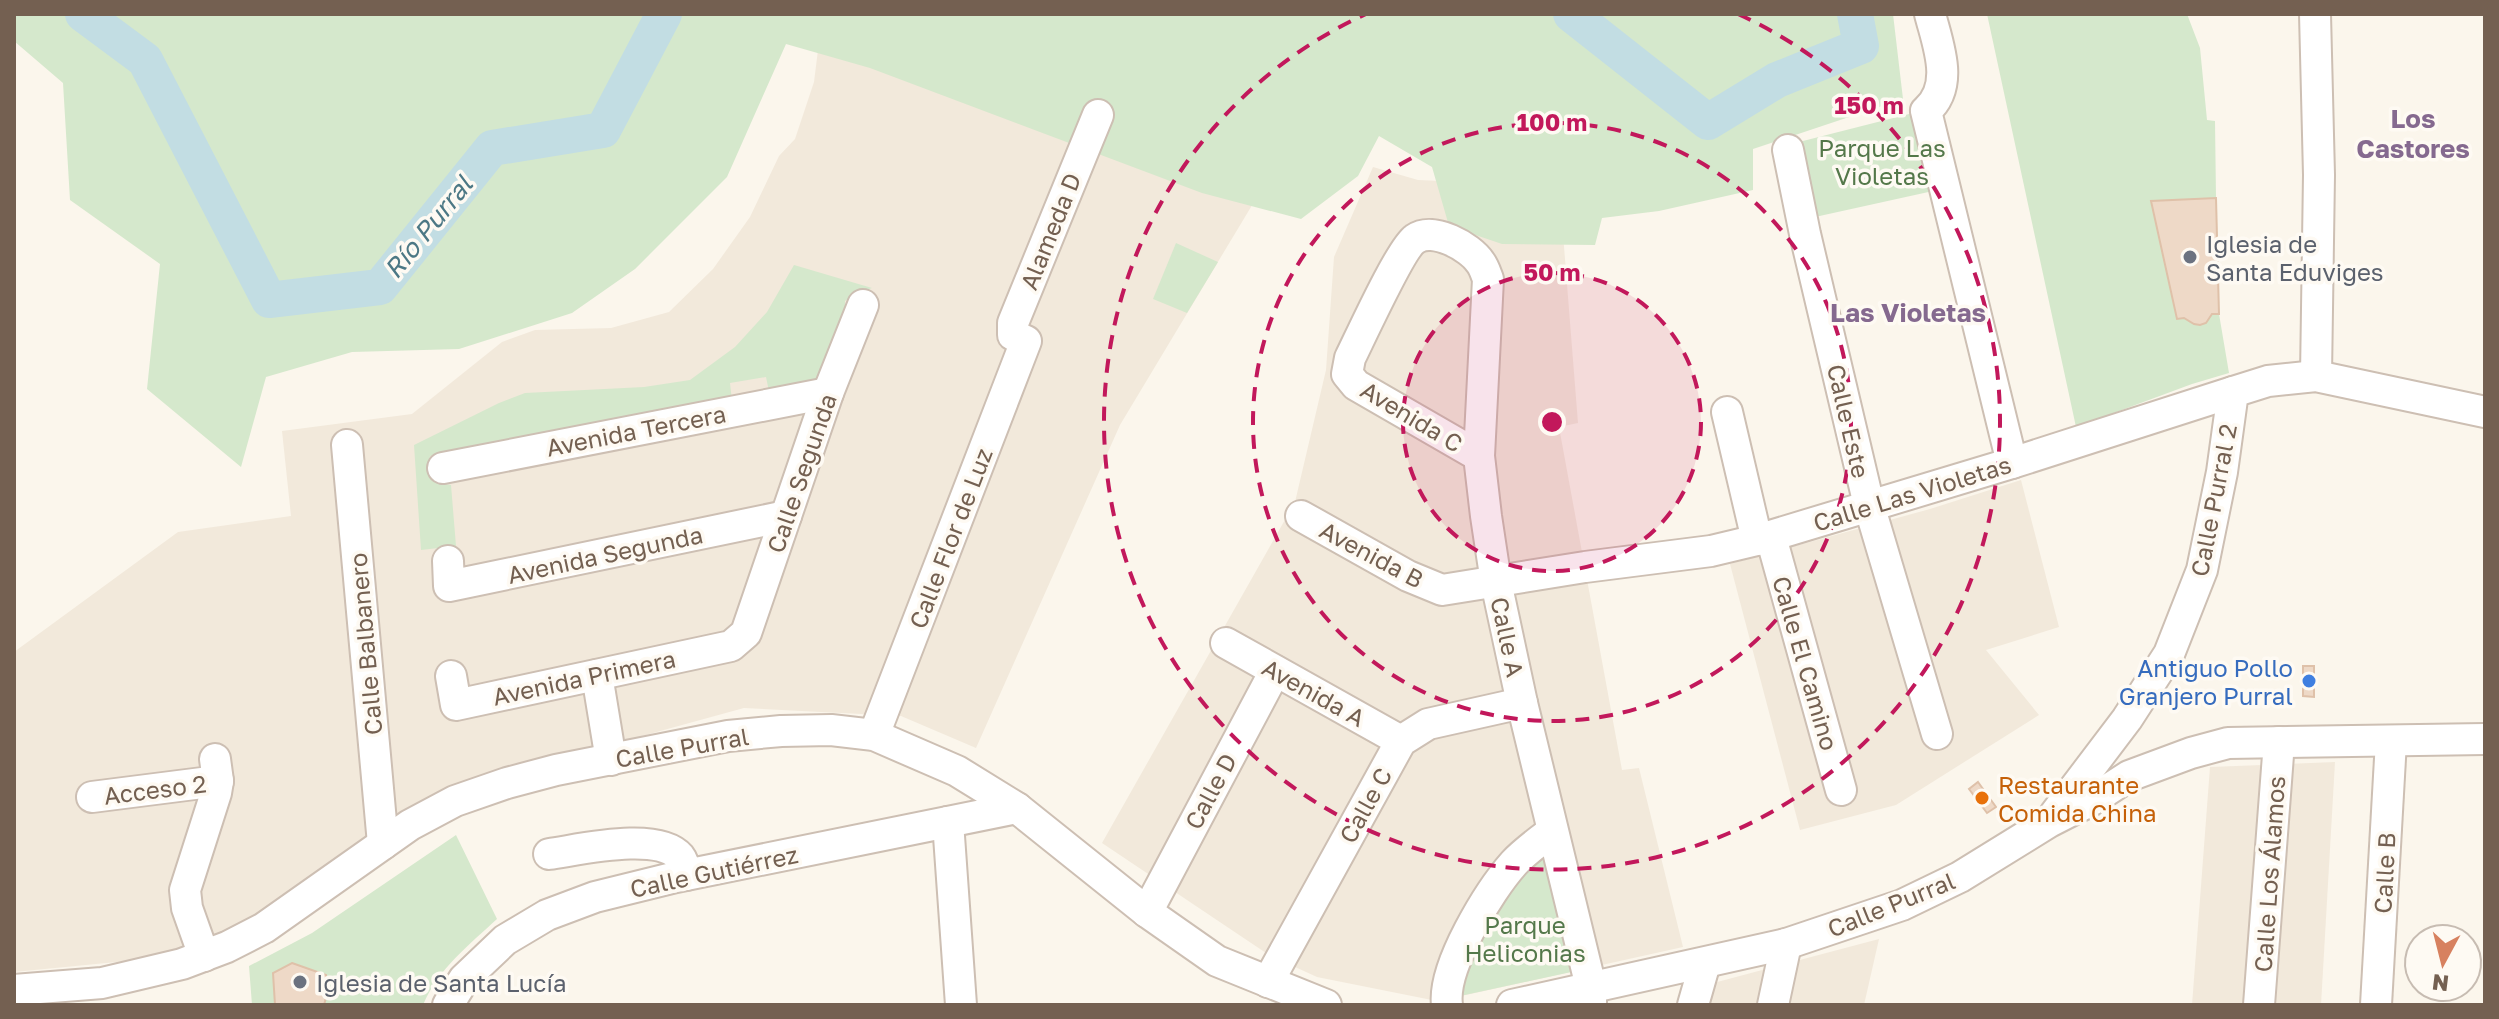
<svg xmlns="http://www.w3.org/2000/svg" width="2499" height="1019" font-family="'Golos Text',sans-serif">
<rect width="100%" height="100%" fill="#fbf6ec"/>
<g fill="#f2e9db">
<path d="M821 26 1284 152 1120 425 976 748 901 716 744 708 438 792 370 840 302 895 178 956 14 972V652L178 532 291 516 282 431 412 414 502 342 535 330 611 328 669 312 713 269 750 217 779 156 795 139 814 82Z"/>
<path d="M1373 167 1418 180 1463 182 1560 196 1578 423 1559 427 1622 770 1639 768 1683 947 1466 995 1432 1000 1317 977 1269 955 1102 843 1295 502 1326 370 1334 257Z"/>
<path d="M2021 480 2059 627 1986 650 2039 715 1896 805 1800 830 1730 564 1930 509Z"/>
<path d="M2335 762 2321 1005H2192L2210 767Z"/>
<path d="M1879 939 1864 1005H1701L1706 985Z"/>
</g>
<g fill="#d5e8cc">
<path d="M14 14H1893L1903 99 1753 149V190L1659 211 1602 218 1595 245 1502 244 1449 226 1432 167 1379 136 1358 176 1301 219 1202 193 870 68 786 44 727 177 635 269 572 313 459 349 352 352 266 377 241 467 147 389 160 264 70 200 63 83 14 41Z"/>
<path d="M1987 14H2187L2200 48 2207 120 2215 121 2216 198 2151 201 2184 318C2195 326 2205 328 2212 314H2219L2229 373 2192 384 2076 427Z"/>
<path d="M1917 112 1933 191 1815 217 1799 142Z"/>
<path d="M1176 243 1218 262 1187 313 1153 299Z"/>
<path d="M794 265 872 288 854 294 845 301V318L824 383 770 396 766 377 730 383 732 401 430 456C427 478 429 481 451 485L456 546 421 550 414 445 499 403 525 393 644 387 690 380 735 347 767 312Z"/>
<path d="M456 835 497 919C469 945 438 969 423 1005H324L328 990 326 975 292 963 273 973 275 1005H252L249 966 312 933Z"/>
<path d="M1547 847 1576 971 1460 996 1459 971 1493 905Z"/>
</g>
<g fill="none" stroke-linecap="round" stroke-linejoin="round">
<g stroke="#c2dde3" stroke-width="36">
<path d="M83 14 145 60 269 300 380 287 492 148 603 130 664 14"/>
<path d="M1571 14 1708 122 1777 80 1861 46 1855 14"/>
</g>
</g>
<g fill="#eed9c7" stroke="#dfc1a9" stroke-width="2">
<path d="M2216 198 2219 314H2212L2206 323 2200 325 2194 324 2184 318 2177 319 2151 201Z"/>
<path d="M2303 666H2314V697L2303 696Z"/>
<path d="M1978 782 1996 807 1987 813 1969 789Z"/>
<path d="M292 963 326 975 328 990 324 1005H275L273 973Z"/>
</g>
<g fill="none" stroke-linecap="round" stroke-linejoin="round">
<g stroke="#cdbfb3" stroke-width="34">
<g id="minor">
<path d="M1930 14C1938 45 1955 86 1926 111L2012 463"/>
<path d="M2315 14 2319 175 2316 376"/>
<path d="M1788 150 1805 234 1869 505 1937 734"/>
<path d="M1727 412 1757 540"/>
<path d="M347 445 383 844"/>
<path d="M1479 456 1356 385 1347 374 1350 358C1360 338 1401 248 1415 239 1433 226 1470 247 1480 262 1484 267 1486 274 1488 279L1479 456 1486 516 1496 582 1522 703 1591 987V1005"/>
<path d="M443 468 828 393"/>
<path d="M1301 516 1408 576 1442 590 1585 567 1711 551 1757 540 2012 463 2233 392"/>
<path d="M1771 537 1841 790"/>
<path d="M448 561 449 586 786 516"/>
<path d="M1226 643 1401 741"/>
<path d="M597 675 611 760"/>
<path d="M451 676 456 705 731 646 746 633 828 393 863 305"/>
<path d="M874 735 1026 341 1013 335V323L1098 115"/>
<path d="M92 797 218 781"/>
<path d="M2055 814 2127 719 2169 654 2202 570 2222 472 2233 392 2268 381 2316 376 2485 412"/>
<path d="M948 822 961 1005"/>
<path d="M549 854C579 850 658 831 680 857 684 862 685 869 686 875"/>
<path d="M1147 912 1275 671"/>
<path d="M204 956 187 908 185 890 216 793 218 781 215 759"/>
<path d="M1268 982 1401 741 1428 724 1522 703"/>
<path d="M14 990 102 983 182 964 227 947 264 928 410 825 455 801 507 783 556 770 728 736 781 731 831 730 874 735 957 771 1017 808 1147 912 1217 961 1326 1005"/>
<path d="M448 1005 464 979 505 940 547 915 595 897 676 877 1017 808"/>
<path d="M1447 1005C1442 967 1489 891 1514 863 1525 851 1540 841 1552 831"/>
<path d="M1512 1005 1786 944 1902 905 1960 877 2049 822 2092 800 2129 776 2191 753 2228 743 2485 739"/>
<path d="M1693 1005 1705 963"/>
<path d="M1773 1005 1786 944"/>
<path d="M2259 1005 2279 742"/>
<path d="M2376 1005 2391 741"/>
</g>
</g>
<use href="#minor" stroke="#fff" stroke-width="30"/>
</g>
<circle cx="1552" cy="422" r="149" fill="#c2185b" fill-opacity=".12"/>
<g fill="none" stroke="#c2185b" stroke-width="4" stroke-dasharray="14 10">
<circle cx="1552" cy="422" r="149"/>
<circle cx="1552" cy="422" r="299"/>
<path d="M1738 14A448 448 0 1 1 1366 14"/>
</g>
<g fill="#6b7280" stroke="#fefaf3" stroke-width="3">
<circle cx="2190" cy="257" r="8"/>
<circle cx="300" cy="982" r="8"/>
</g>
<circle fill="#3f7fe0" stroke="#fefaf3" stroke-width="3" cx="2309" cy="681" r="8"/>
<circle fill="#e8710a" stroke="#fefaf3" stroke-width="3" cx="1982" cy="798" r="8"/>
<g text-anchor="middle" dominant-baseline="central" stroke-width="7" stroke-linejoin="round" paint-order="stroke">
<g font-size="24" fill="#54784a" stroke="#fefaf3">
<text x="1882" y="147">Parque Las<tspan x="1882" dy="28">Violetas</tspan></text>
<text x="1525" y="924">Parque<tspan x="1525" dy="28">Heliconias</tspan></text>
</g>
<g font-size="24" fill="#746051" stroke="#fefaf3">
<text transform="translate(1050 231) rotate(-68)">Alameda D</text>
<text transform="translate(1412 416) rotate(31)">Avenida C</text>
<text transform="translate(1849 421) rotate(77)">Calle Este</text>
<text transform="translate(636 430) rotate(-11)">Avenida Tercera</text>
<text transform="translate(801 473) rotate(-71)">Calle Segunda</text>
<text transform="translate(1912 493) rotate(-17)">Calle Las Violetas</text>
<text transform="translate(2213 500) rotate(-79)">Calle Purral 2</text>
<text transform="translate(950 538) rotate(-69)">Calle Flor de Luz</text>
<text transform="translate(605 554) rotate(-12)">Avenida Segunda</text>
<text transform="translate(1372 554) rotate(28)">Avenida B</text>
<text transform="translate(1508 637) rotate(78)">Calle A</text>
<text transform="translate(365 644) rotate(-95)">Calle Balbanero</text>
<text transform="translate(1806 663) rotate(74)">Calle El Camino</text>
<text transform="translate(584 677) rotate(-12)">Avenida Primera</text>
<text transform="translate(1314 692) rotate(29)">Avenida A</text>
<text transform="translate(682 747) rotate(-10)">Calle Purral</text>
<text transform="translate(155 789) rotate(-7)">Acceso 2</text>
<text transform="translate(1210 791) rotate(-62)">Calle D</text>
<text transform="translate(1365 805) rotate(-61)">Calle C</text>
<text transform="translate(714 871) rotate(-12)">Calle Gutiérrez</text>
<text transform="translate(2384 873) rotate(-87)">Calle B</text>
<text transform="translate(2269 874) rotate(-86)">Calle Los Álamos</text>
<text transform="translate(1891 904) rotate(-22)">Calle Purral</text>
</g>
<g font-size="24" fill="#5b616d" stroke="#fefaf3" text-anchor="start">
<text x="2206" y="243">Iglesia de<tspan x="2206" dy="28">Santa Eduviges</tspan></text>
<text x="316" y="982">Iglesia de Santa Lucía</text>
</g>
<g font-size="24" fill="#366cbe" stroke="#fefaf3" text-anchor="end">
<text x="2293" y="667">Antiguo Pollo<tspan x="2293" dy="28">Granjero Purral</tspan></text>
</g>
<g font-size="24" fill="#c56008" stroke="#fefaf3" text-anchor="start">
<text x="1998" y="784">Restaurante<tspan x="1998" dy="28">Comida China</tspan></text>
</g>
<g font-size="26" font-weight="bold" fill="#85698f" stroke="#fefaf3">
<text x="2413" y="118">Los<tspan x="2413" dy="30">Castores</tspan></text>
<text x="1908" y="312">Las Violetas</text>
</g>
<g font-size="26" font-style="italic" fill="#4c7885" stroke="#fefaf3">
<text transform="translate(428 227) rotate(-51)">Río Purral</text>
</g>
</g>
<circle cx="1552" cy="422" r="12" fill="#c2185b" stroke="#fefaf3" stroke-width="4"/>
<g font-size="24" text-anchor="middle" font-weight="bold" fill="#c2185b" stroke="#fefaf3" stroke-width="7" stroke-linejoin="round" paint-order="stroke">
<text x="1869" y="114">150 m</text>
<text x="1552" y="131">100 m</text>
<text x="1552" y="281">50 m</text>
</g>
<rect width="2499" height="1019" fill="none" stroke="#746051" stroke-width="32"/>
<g transform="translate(2443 963) rotate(187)"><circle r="38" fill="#fefaf3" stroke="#c7bcb2" stroke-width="2"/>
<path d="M0-6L14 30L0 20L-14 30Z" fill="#d7815f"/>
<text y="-12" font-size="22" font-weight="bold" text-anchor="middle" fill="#746051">N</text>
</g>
</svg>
